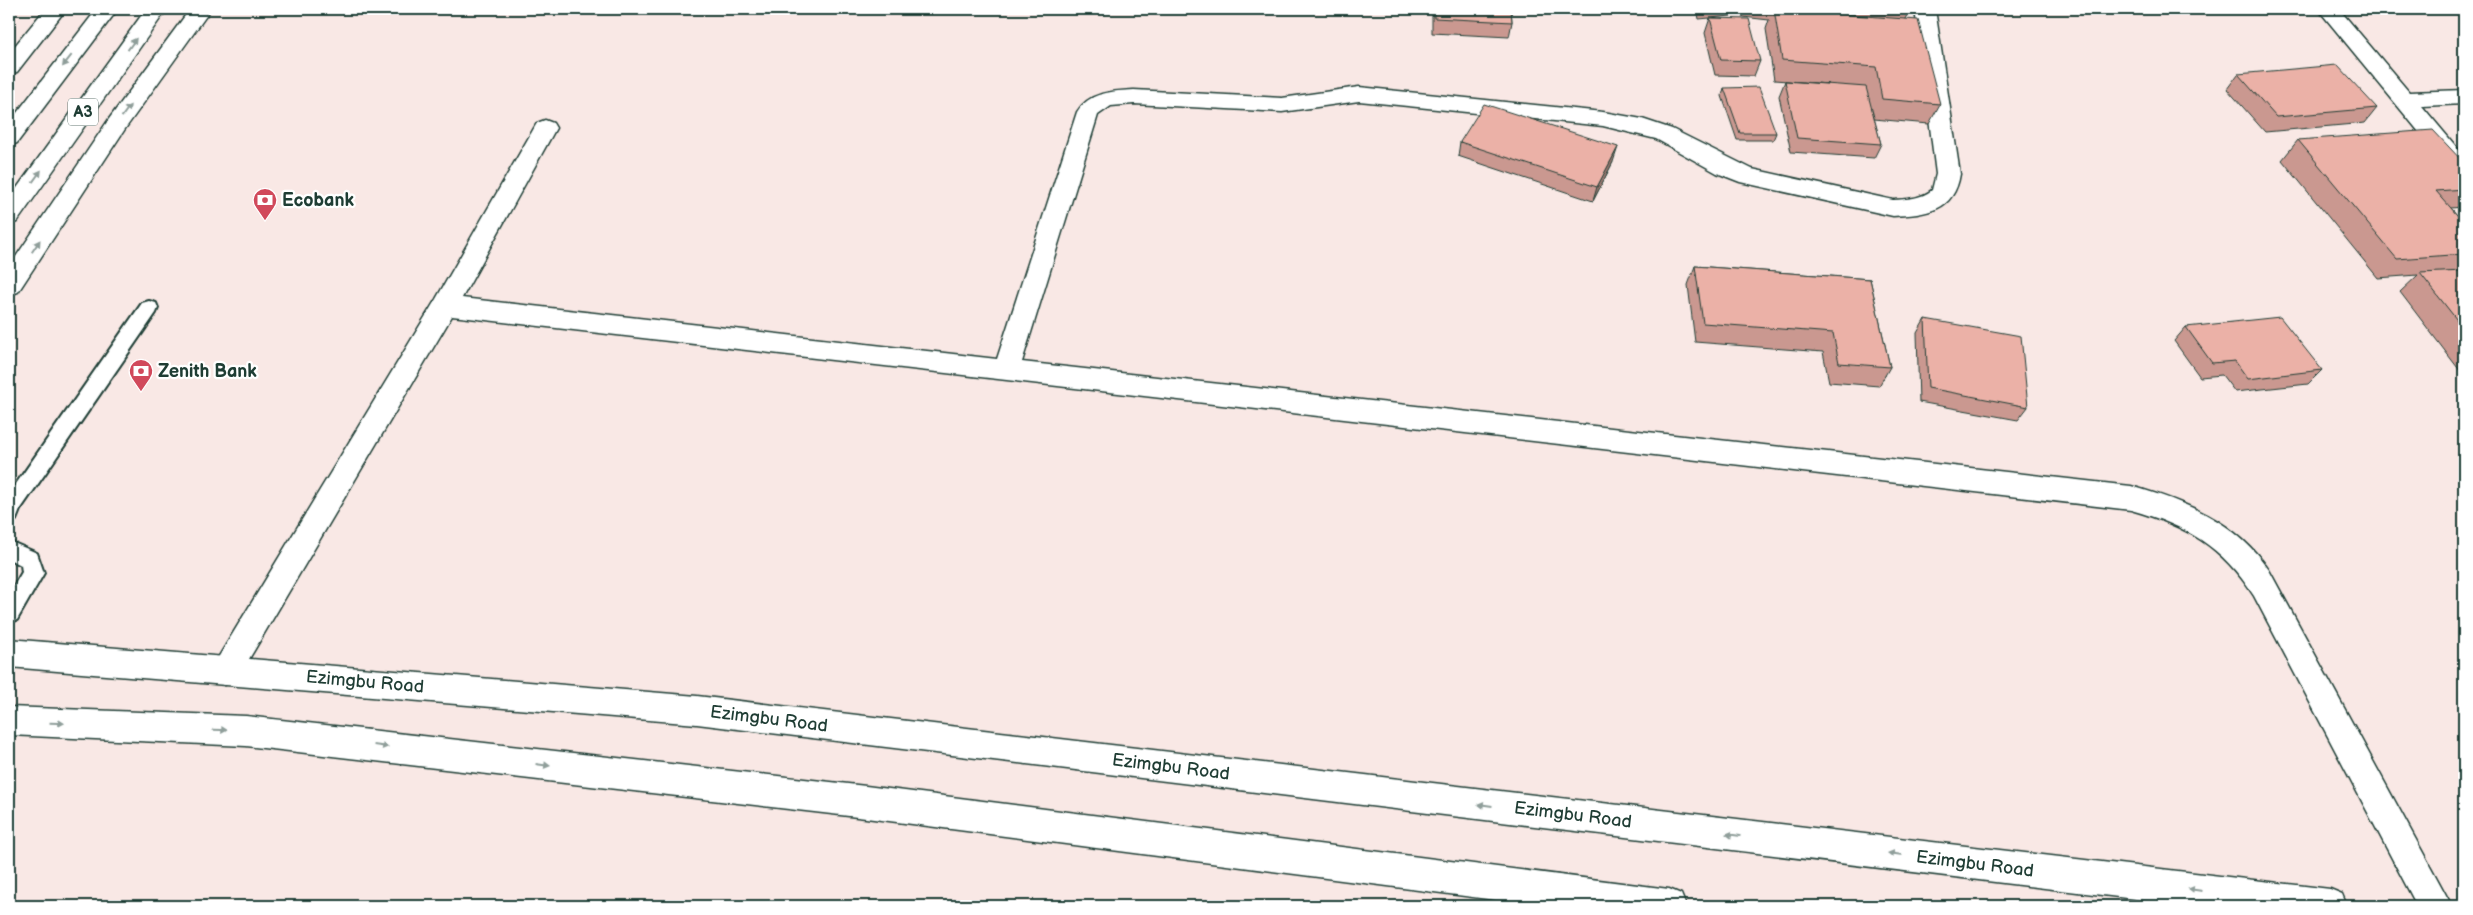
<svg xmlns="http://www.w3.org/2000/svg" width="2473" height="915" font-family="'Balsamiq Sans',sans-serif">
<rect width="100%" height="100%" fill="#f9e8e5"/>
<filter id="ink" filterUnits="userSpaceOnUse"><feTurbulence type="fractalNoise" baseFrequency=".02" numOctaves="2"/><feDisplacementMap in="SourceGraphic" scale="10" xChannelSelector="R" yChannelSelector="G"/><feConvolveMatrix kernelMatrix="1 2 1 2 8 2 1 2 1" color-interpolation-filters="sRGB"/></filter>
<g filter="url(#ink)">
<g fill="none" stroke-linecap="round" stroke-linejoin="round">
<g stroke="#1f3d34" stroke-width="4">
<g id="lane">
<path d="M149 301 156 303 158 308 156 313 20 510 16 520 9 522V494L142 303Z"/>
<path d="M9 541 37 553 44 573 17 620 9 622V594L22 572 21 565 9 559Z"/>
</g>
</g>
<g stroke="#1f3d34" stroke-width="3">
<g id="street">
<path d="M1915 9H1935L1960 174C1954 212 1927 214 1893 216L1740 182 1717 173 1656 139 1603 126 1359 101 1282 112 1134 104 1111 106 1098 115 1022 362 2131 486C2186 502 2236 521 2269 570L2452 906H2417L2254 596C2222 546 2187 526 2131 510L452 316 236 681 225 685 214 681 210 671 436 299 537 123 545 120 553 123 556 128 462 298 997 359 1077 112C1089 92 1113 91 1134 90L1282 98 1359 87 1603 112 1642 119 1672 129 1752 169 1893 200C1907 199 1921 199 1932 190L1936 174Z"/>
<path d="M2318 9H2339L2409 92 2464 90V104L2422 106 2464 156V179L2456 177Z"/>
</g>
</g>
<g stroke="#1f3d34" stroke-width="3">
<g id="secondary">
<path d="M9 639 697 696 2330 889 2342 894 2347 906H2192L697 724 9 667Z"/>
<path d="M9 707 246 716 866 786 1669 889 1681 894 1686 906H1541L866 818 246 746 9 735Z"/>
</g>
</g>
<g stroke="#1f3d34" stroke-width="3">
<g id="primary">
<path d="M45 9H66L17 72 9 74V53Z"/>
<path d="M190 9H211L125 129 18 292 9 295V267L109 119Z"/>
</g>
</g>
<g stroke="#1f3d34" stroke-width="3">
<g id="highway">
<path d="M97 9H118L17 143 9 146V123Z"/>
<path d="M146 9H167L17 222 9 224V199Z"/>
</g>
</g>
<use href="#lane" fill="#fff" fill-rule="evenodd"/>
<use href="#street" fill="#fff" fill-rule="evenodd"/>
<use href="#secondary" fill="#fff" fill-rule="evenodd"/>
<use href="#primary" fill="#fff" fill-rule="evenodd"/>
<use href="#highway" fill="#fff" fill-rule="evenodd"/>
</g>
<g fill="#ca9890" stroke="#1f3d34">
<path d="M1432 9H1511L1512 22 1509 37 1432 33Z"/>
<path d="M1697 9H1733L1731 16 1699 19Z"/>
<path d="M1742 9H1909V11L1905 19 1940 104 1929 124 1874 119 1881 144 1874 158 1791 152 1779 96 1785 81 1829 84 1774 80 1766 29 1769 20 1743 17Z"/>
<path d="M1710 18 1760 61 1754 76 1715 75 1705 33Z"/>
<path d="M2238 74 2377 108 2365 123 2265 132 2227 89Z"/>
<path d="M1724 88 1776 133 1773 140H1737L1722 96Z"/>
<path d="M2298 140 2464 163V207L2451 208 2464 223V376L2400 292 2418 275 2378 278 2282 160Z"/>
<path d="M1460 142 1613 162 1593 201 1458 156Z"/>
<path d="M1695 266 1870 279 1890 367 1879 386 1829 382 1823 352 1695 342 1688 285Z"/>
<path d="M1925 319 2028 407 2018 420 1919 402 1917 333Z"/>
<path d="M2186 327 2322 370 2308 384 2235 392 2222 375 2200 377 2174 341Z"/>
</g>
<path fill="#a47c75" stroke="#1f3d34" d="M1618 147 1613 162 1593 201 1597 187Z"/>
<g fill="#ebb1a7" stroke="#1f3d34">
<path d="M1434 9H1511L1512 22 1434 18Z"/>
<path d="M1701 9H1726L1701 12Z"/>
<path d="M1774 9 1918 20 1940 104 1882 99 1876 67 1782 60Z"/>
<path d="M1883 9H1909V11Z"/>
<path d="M1710 18 1749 19 1760 61 1721 60Z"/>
<path d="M2337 65 2377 108 2276 117 2238 74Z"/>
<path d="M1785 81 1866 87 1881 144 1797 138Z"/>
<path d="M1759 87 1776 133H1740L1724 88Z"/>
<path d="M1484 104 1618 147 1597 187 1460 142Z"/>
<path d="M2433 130 2464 163V189L2436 191 2464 223V254L2397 259 2298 140Z"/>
<path d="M1695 266 1870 279 1890 367 1839 363 1833 333 1703 323Z"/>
<path d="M2464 271V329L2420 273Z"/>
<path d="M2280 317 2322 370 2248 379 2235 361 2212 363 2186 327Z"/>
<path d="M1925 319 2021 336 2028 407 1928 388Z"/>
</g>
<defs><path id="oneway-solid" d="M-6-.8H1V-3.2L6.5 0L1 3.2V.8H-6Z" transform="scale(1.25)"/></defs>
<g fill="#8f9e9a">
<use href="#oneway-solid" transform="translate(132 44) rotate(-54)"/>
<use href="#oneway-solid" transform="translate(67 61) rotate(128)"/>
<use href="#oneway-solid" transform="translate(126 111) rotate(-54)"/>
<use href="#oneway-solid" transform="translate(37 176) rotate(-54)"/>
<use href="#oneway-solid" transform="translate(36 246) rotate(-56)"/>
<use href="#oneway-solid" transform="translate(57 723) rotate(2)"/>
<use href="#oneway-solid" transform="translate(220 730) rotate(2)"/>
<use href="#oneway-solid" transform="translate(381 746) rotate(7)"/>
<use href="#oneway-solid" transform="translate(543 765) rotate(7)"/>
<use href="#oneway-solid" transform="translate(1485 805) rotate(-173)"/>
<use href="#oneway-solid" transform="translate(1733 835) rotate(-173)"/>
<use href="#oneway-solid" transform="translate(1895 854) rotate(-173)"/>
<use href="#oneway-solid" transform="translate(2195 890) rotate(-173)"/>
</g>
</g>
<defs>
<g id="bank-pin" transform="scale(1.25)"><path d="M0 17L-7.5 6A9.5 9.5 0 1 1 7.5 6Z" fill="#d1495b" stroke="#fff"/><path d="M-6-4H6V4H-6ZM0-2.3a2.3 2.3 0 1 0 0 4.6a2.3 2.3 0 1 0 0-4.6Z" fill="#fff"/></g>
</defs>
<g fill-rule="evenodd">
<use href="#bank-pin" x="265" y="200"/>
<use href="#bank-pin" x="141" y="371"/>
</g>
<g text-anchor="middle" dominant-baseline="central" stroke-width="4.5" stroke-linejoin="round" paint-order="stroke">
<rect fill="#fff" stroke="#627771" stroke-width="1" x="68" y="98.5" width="30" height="27" rx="4"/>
<g font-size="16" font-weight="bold" fill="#1f3d34">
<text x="83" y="112">A3</text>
</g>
<g font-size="18" font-weight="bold" fill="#1f3d34" stroke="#fff" text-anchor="start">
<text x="282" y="200">Ecobank</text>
<text x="158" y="371">Zenith Bank</text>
</g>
<g font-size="18" fill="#1f3d34" stroke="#fff">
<text transform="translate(365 682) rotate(5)">Ezimgbu Road</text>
<text transform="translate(769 719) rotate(7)">Ezimgbu Road</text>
<text transform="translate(1171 767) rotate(7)">Ezimgbu Road</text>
<text transform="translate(1573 815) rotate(7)">Ezimgbu Road</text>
<text transform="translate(1975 864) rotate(7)">Ezimgbu Road</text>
</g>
</g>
<rect width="2473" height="915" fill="none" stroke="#fff" stroke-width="30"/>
<rect x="15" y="15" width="2443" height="885" fill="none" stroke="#1f3d34" stroke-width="2" filter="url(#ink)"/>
</svg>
